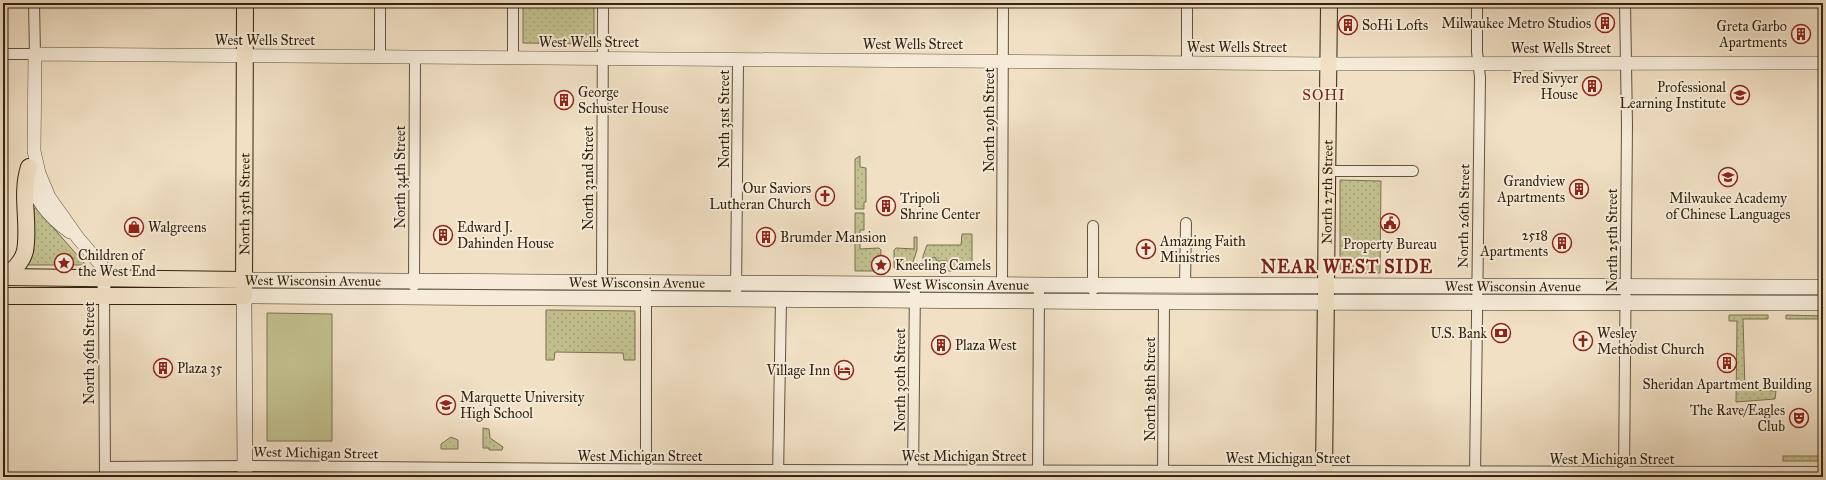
<svg xmlns="http://www.w3.org/2000/svg" width="1826" height="480" font-family="'IM FELL Great Primer',serif">
<defs>
<pattern id="grass-dots" width="8" height="8" patternUnits="userSpaceOnUse"><rect width="8" height="8" fill="#c2c08f"/><path d="M2 2h.1M6 6h.1" fill="none" stroke="#a7a57a" stroke-width="1.8" stroke-linecap="round"/></pattern>
<pattern id="garden-furrows" width="10" height="10" patternUnits="userSpaceOnUse"><rect width="10" height="10" fill="#c2c08f"/><path d="M-1 1l2-2M0 10L10 0M9 11l2-2" fill="none" stroke="#a7a57a"/></pattern>
</defs>
<rect width="100%" height="100%" fill="#f1e0c4"/>
<filter id="stains"><feTurbulence type="fractalNoise" baseFrequency=".005" numOctaves="4"/><feColorMatrix values="0 0 0 0 .2 0 0 0 0 .09 0 0 0 0 .02 0 0 0 .5 -.17"/></filter>
<radialGradient id="worn" r=".72"><stop offset=".6" stop-color="#630" stop-opacity="0"/><stop offset="1" stop-color="#630" stop-opacity=".3"/></radialGradient>
<g fill="url(#grass-dots)" stroke="#7a7250">
<path d="M523 3H594V42L592 44 523 43Z"/>
<path d="M860 156V167L866 168V202H864V209H855V159Z"/>
<path d="M1340 180 1381 181 1380 273H1342L1340 268Z"/>
<path d="M36 208 85 264 84 265H24L29 210Z"/>
<path d="M855 213H864V230H860V249L879 248 881 250 880 271H855Z"/>
<path d="M962 234H972V271H923V256L927 245H961Z"/>
<path d="M914 237H917V250L910 271H896L894 267V250L896 248 914 249Z"/>
<path d="M546 310 635 311V360H624L623 353 555 352 554 360H546Z"/>
<path d="M1729 315H1768V319H1743L1745 390 1776 391 1775 399 1736 402 1737 321H1729Z"/>
<path d="M1786 315 1823 316V319H1786Z"/>
<path d="M483 428 489 429 490 438 503 447 502 450H489V448H483Z"/>
<path d="M451 437 458 440V449H441V444Z"/>
<rect x="1783" y="456" width="40" height="5"/>
</g>
<path fill="url(#garden-furrows)" stroke="#7a7250" d="M935 257 937 261H952V263H937L935 268 932 269 930 260 932 258Z"/>
<path fill="#c2c08f" stroke="#7a7250" d="M267 313 332 314V441H267Z"/>
<g fill="none" stroke-linecap="round" stroke-linejoin="round">
<g stroke="#61533d" stroke-width="12">
<g id="minor">
<path d="M1187 3V62"/>
<path d="M3 54H35L34 3"/>
<path d="M380 56V3"/>
<path d="M513 57V3"/>
<path d="M1327 171H1413"/>
<path d="M1093 226V290"/>
<path d="M602 282 603 3"/>
<path d="M1002 284 1003 3"/>
<path d="M1185 285 1186 223"/>
<path d="M414 286 415 57"/>
<path d="M104 295 105 477"/>
<path d="M736 299 738 59"/>
<path d="M105 467 244 466 711 470 1823 472"/>
<path d="M646 477V282"/>
<path d="M778 477 781 299"/>
<path d="M913 477 915 284"/>
<path d="M1038 477 1039 285"/>
<path d="M1163 477 1164 301"/>
<path d="M1475 477 1480 77 1477 52V3"/>
<path d="M1624 477 1627 125 1625 3"/>
</g>
</g>
<g stroke="#61533d" stroke-width="14">
<g id="tertiary">
<path d="M29 171C31 197 50 218 70 232"/>
<path d="M104 286 102 266 78 238 49 197 39 173 34 151 35 54 1329 64 1823 63"/>
</g>
</g>
<g stroke="#312410" stroke-width="16">
<g id="secondary">
<path id="s1" d="M244 280 1048 285 1823 287"/>
<path d="M245 477 244 296 1185 302 1823 303"/>
</g>
</g>
<g stroke="#312410" stroke-width="18">
<g id="primary">
<path d="M3 276C13 272 22 262 25 251 30 224 20 195 29 167"/>
<path d="M3 277 244 280"/>
<path id="s2" d="M3 296H244L245 3"/>
<path id="s3" d="M1324 477 1329 3"/>
</g>
</g>
<use href="#minor" stroke="#f6ebd9" stroke-width="10"/>
<use href="#tertiary" stroke="#f6ebd9" stroke-width="13"/>
<use href="#secondary" stroke="#f6ebd9" stroke-width="15"/>
<use href="#primary" stroke="#f1e0c4" stroke-width="16"/>
</g>
<defs>
<g id="building-ring" transform="scale(1)"><circle r="9.5" fill="#f6ebd9" stroke="#8f2418" stroke-width="1.5"/><path d="M-4-6H4V6H1V3H-1V6H-4ZM-2.5-4.3h1.7v1.8h-1.7ZM.8-4.3h1.7v1.8H.8ZM-2.5-1h1.7V.8h-1.7ZM.8-1h1.7V.8H.8Z" fill="#8f2418"/></g>
<g id="school-ring" transform="scale(1)"><circle r="9.5" fill="#f6ebd9" stroke="#8f2418" stroke-width="1.5"/><path d="M0-5L7-2L0 1L-7-2ZM-4 1L0 2.5L4 1V4Q0 6-4 4Z" fill="#8f2418"/></g>
<g id="church-ring" transform="scale(1)"><circle r="9.5" fill="#f6ebd9" stroke="#8f2418" stroke-width="1.5"/><path d="M-1.2-6h2.4v3.5h3.3v2.4h-3.3V6h-2.4V-.1h-3.3v-2.4h3.3Z" fill="#8f2418"/></g>
<g id="civic-ring" transform="scale(1)"><circle r="9.5" fill="#f6ebd9" stroke="#8f2418" stroke-width="1.5"/><path d="M-.6-6.5H3V-4.5H.6V-3L4-1V1h2V6H-6V1h2V-1L-.6-3ZM-1.2 2.5V6h2.4V2.5Z" fill="#8f2418"/></g>
<g id="shop-ring" transform="scale(1)"><circle r="9.5" fill="#f6ebd9" stroke="#8f2418" stroke-width="1.5"/><path d="M-5-2.5h2.3a2.7 3.5 0 0 1 5.4 0H5L5.5 6h-11ZM-1.5-2.5h3a1.5 2.3 0 0 0-3 0Z" fill="#8f2418"/></g>
<g id="sight-ring" transform="scale(1)"><circle r="9.5" fill="#f6ebd9" stroke="#8f2418" stroke-width="1.5"/><path d="M0-6L1.8-2.2L6-1.7L2.9 1.2L3.7 5.4L0 3.3L-3.7 5.4L-2.9 1.2L-6-1.7L-1.8-2.2Z" fill="#8f2418"/></g>
<g id="bank-ring" transform="scale(1)"><circle r="9.5" fill="#f6ebd9" stroke="#8f2418" stroke-width="1.5"/><path d="M-6-4H6V4H-6ZM0-2.3a2.3 2.3 0 1 0 0 4.6a2.3 2.3 0 1 0 0-4.6Z" fill="#8f2418"/></g>
<g id="hotel-ring" transform="scale(1)"><circle r="9.5" fill="#f6ebd9" stroke="#8f2418" stroke-width="1.5"/><path d="M-6-4.5h1.5V1H6V5H4.5V3h-9V5H-6ZM-4 0a1.8 1.8 0 1 1 3.6 0ZM.5 0V-2.5h3Q6-2.5 6 0Z" fill="#8f2418"/></g>
<g id="theatre-ring" transform="scale(1)"><circle r="9.5" fill="#f6ebd9" stroke="#8f2418" stroke-width="1.5"/><path d="M-5-5.5Q0-4 5-5.5V0Q5 5 0 6Q-5 5-5 0ZM-3.3-2.5H-1v1.5H-3.3ZM1-2.5H3.3v1.5H1ZM-2.8 1Q0 5.5 2.8 1Z" fill="#8f2418"/></g>
</defs>
<g fill-rule="evenodd">
<use href="#building-ring" x="1605" y="23"/>
<use href="#building-ring" x="1348" y="25"/>
<use href="#building-ring" x="1801" y="34"/>
<use href="#building-ring" x="1592" y="86"/>
<use href="#school-ring" x="1740" y="95"/>
<use href="#building-ring" x="564" y="100"/>
<use href="#school-ring" x="1728" y="177"/>
<use href="#building-ring" x="1579" y="189"/>
<use href="#church-ring" x="825" y="196"/>
<use href="#building-ring" x="886" y="206"/>
<use href="#civic-ring" x="1390" y="223"/>
<use href="#shop-ring" x="134" y="227"/>
<use href="#building-ring" x="443" y="235"/>
<use href="#building-ring" x="766" y="237"/>
<use href="#building-ring" x="1562" y="243"/>
<use href="#church-ring" x="1146" y="249"/>
<use href="#sight-ring" x="64" y="263"/>
<use href="#sight-ring" x="881" y="265"/>
<use href="#bank-ring" x="1501" y="333"/>
<use href="#church-ring" x="1583" y="341"/>
<use href="#building-ring" x="941" y="345"/>
<use href="#building-ring" x="1727" y="363"/>
<use href="#building-ring" x="163" y="368"/>
<use href="#hotel-ring" x="844" y="370"/>
<use href="#school-ring" x="446" y="405"/>
<use href="#theatre-ring" x="1799" y="418"/>
</g>
<g text-anchor="middle" dominant-baseline="central" stroke-width="4" stroke-linejoin="round" paint-order="stroke">
<g font-size="14" fill="#312410" stroke="#f6ebd9" text-anchor="start">
<text x="1591" y="23" text-anchor="end">Milwaukee Metro Studios</text>
<text x="1362" y="25">SoHi Lofts</text>
<text x="1787" y="26" text-anchor="end">Greta Garbo<tspan x="1787" dy="16">Apartments</tspan></text>
<text x="1578" y="78" text-anchor="end">Fred Sivyer<tspan x="1578" dy="16">House</tspan></text>
<text x="1726" y="87" text-anchor="end">Professional<tspan x="1726" dy="16">Learning Institute</tspan></text>
<text x="578" y="92">George<tspan x="578" dy="16">Schuster House</tspan></text>
<text x="1565" y="181" text-anchor="end">Grandview<tspan x="1565" dy="16">Apartments</tspan></text>
<text x="811" y="188" text-anchor="end">Our Saviors<tspan x="811" dy="16">Lutheran Church</tspan></text>
<text x="900" y="198">Tripoli<tspan x="900" dy="16">Shrine Center</tspan></text>
<text x="1728" y="198" text-anchor="middle">Milwaukee Academy<tspan x="1728" dy="16">of Chinese Languages</tspan></text>
<text x="148" y="227">Walgreens</text>
<text x="457" y="227">Edward J.<tspan x="457" dy="16">Dahinden House</tspan></text>
<text x="1548" y="235" text-anchor="end">2518<tspan x="1548" dy="16">Apartments</tspan></text>
<text x="780" y="237">Brumder Mansion</text>
<text x="1160" y="241">Amazing Faith<tspan x="1160" dy="16">Ministries</tspan></text>
<text x="1390" y="244" text-anchor="middle">Property Bureau</text>
<text x="78" y="255">Children of<tspan x="78" dy="16">the West End</tspan></text>
<text x="895" y="265">Kneeling Camels</text>
<text x="1487" y="333" text-anchor="end">U.S. Bank</text>
<text x="1597" y="333">Wesley<tspan x="1597" dy="16">Methodist Church</tspan></text>
<text x="955" y="345">Plaza West</text>
<text x="177" y="368">Plaza 35</text>
<text x="830" y="370" text-anchor="end">Village Inn</text>
<text x="1727" y="384" text-anchor="middle">Sheridan Apartment Building</text>
<text x="460" y="397">Marquette University<tspan x="460" dy="16">High School</tspan></text>
<text x="1785" y="410" text-anchor="end">The Rave/Eagles<tspan x="1785" dy="16">Club</tspan></text>
</g>
<g font-size="14" fill="#312410" stroke="#f6ebd9">
<text x="265" y="40">West Wells Street</text>
<text x="589" y="42">West Wells Street</text>
<text x="913" y="44">West Wells Street</text>
<text x="1237" y="47">West Wells Street</text>
<text x="1561" y="48">West Wells Street</text>
<text transform="translate(724 119) rotate(-90)">North 31st Street</text>
<text transform="translate(989 120) rotate(-90)">North 29th Street</text>
<text transform="translate(400 177) rotate(-90)">North 34th Street</text>
<text transform="translate(588 178) rotate(-90)">North 32nd Street</text>
<text stroke="none"><textPath href="#s3" startOffset="285">North 27th Street</textPath></text>
<text stroke="none"><textPath href="#s2" startOffset="333">North 35th Street</textPath></text>
<text transform="translate(1464 216) rotate(-89)">North 26th Street</text>
<text transform="translate(1612 240) rotate(-90)">North 25th Street</text>
<text stroke="none"><textPath href="#s1" startOffset="69">West Wisconsin Avenue</textPath></text>
<text stroke="none"><textPath href="#s1" startOffset="393">West Wisconsin Avenue</textPath></text>
<text stroke="none"><textPath href="#s1" startOffset="717">West Wisconsin Avenue</textPath></text>
<text stroke="none"><textPath href="#s1" startOffset="1269">West Wisconsin Avenue</textPath></text>
<text transform="translate(89 353) rotate(-90)">North 36th Street</text>
<text transform="translate(900 380) rotate(-90)">North 30th Street</text>
<text transform="translate(1150 389) rotate(-90)">North 28th Street</text>
<text transform="translate(316 453) rotate(1)">West Michigan Street</text>
<text x="640" y="456">West Michigan Street</text>
<text x="964" y="456">West Michigan Street</text>
<text x="1288" y="458">West Michigan Street</text>
<text x="1612" y="459">West Michigan Street</text>
</g>
<g font-size="15" letter-spacing="1" fill="#7a1f14" stroke="#f6ebd9">
<text x="1324" y="95">SOHI</text>
</g>
<g font-size="18" font-weight="bold" letter-spacing="1" fill="#7a1f14" stroke="#f6ebd9">
<text x="1347" y="267">NEAR WEST SIDE</text>
</g>
</g>
<rect width="1826" height="480" fill="none" stroke="#f1e0c4" stroke-width="16"/>
<rect x="4" y="4" width="1818" height="472" fill="none" stroke="#312410" stroke-width="2"/>
<rect x="8" y="8" width="1810" height="464" fill="none" stroke="#312410"/>
<rect width="100%" height="100%" filter="url(#stains)"/>
<rect width="100%" height="100%" fill="url(#worn)"/>
</svg>
